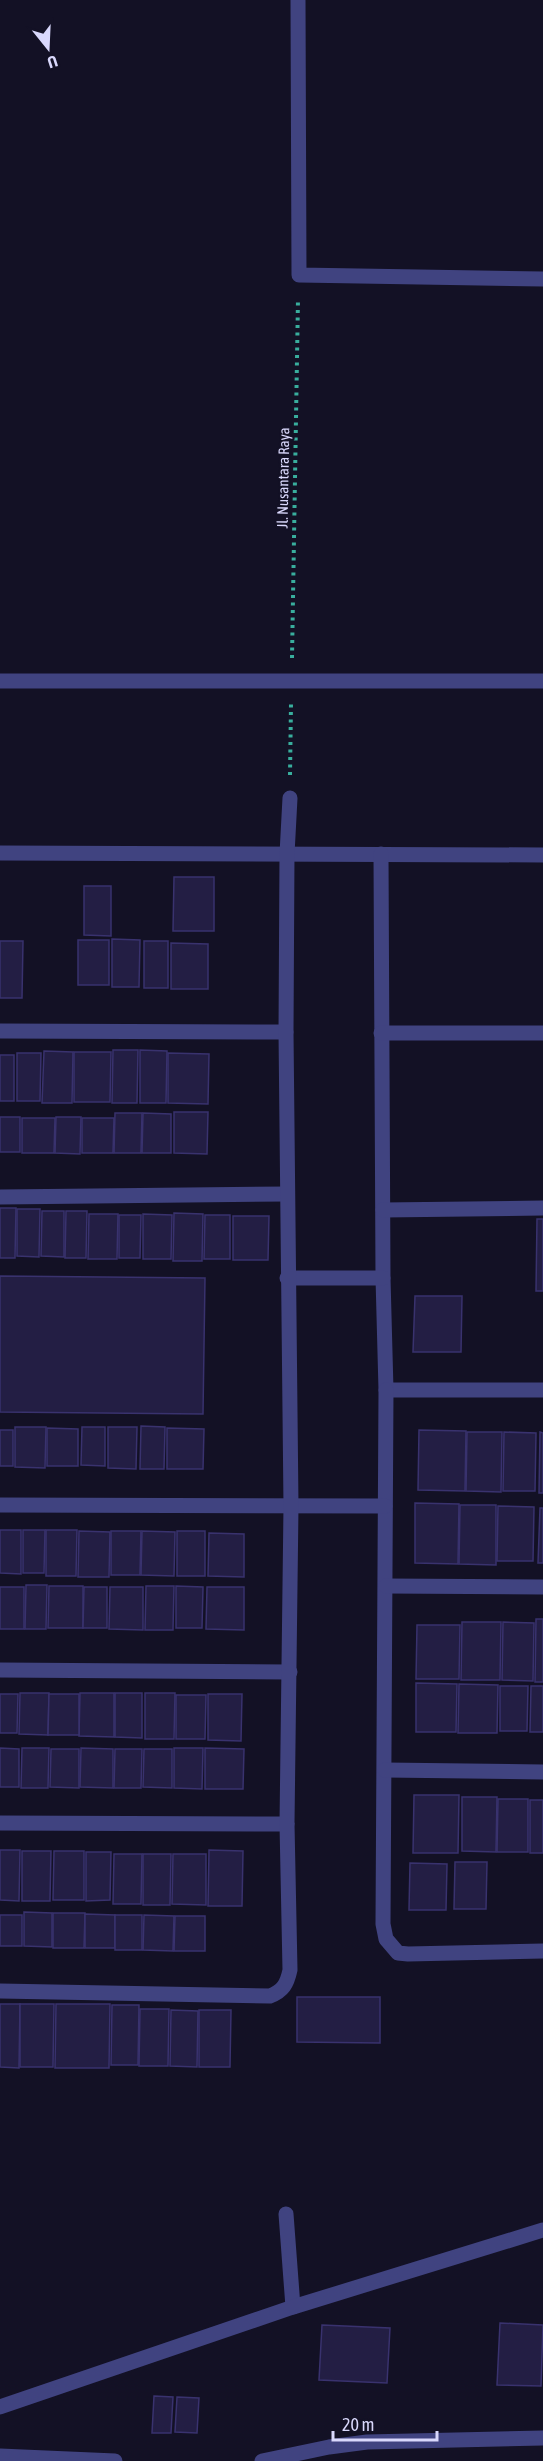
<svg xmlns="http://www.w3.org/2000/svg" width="543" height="2461" font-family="'Asap Condensed',sans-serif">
<rect width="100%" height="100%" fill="#131125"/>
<g fill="#231e44" stroke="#39326e" stroke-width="1.5">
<path d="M174 877H214V931H173Z"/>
<path d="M84 886H111V936L84 935Z"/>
<path d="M112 939 140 940 139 987H112Z"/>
<rect x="78" y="940" width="31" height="45"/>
<path d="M0 941H23L22 998H0Z"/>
<rect x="144" y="941" width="24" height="47"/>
<path d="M171 943 208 944V989H171Z"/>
<path d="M113 1050H138L137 1103H112Z"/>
<path d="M140 1050 167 1051 166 1103H140Z"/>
<path d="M44 1051 73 1052 72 1103H42Z"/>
<path d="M74 1052H111L110 1102H74Z"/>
<path d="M17 1053H41L40 1101H17Z"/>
<path d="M168 1053 209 1054 208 1104 168 1103Z"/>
<rect x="0" y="1055" width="14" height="46"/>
<path d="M174 1112H208L207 1154 174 1153Z"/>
<path d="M115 1113H142L141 1153H114Z"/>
<path d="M143 1113 171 1114V1153H142Z"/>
<rect x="0" y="1117" width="20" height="35"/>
<path d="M56 1117H81L80 1154 55 1153Z"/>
<path d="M22 1118H55L54 1153H22Z"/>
<path d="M82 1118H114L113 1153H82Z"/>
<path d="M0 1208H16L15 1258H0Z"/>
<path d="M17 1209H40L39 1257 17 1256Z"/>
<path d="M42 1211H64V1257L41 1256Z"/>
<path d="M66 1211H87L86 1258H65Z"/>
<path d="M174 1213 203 1214 202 1261H173Z"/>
<path d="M89 1214H118L117 1259H88Z"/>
<path d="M143 1214 172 1215 171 1259H143Z"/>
<path d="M119 1215H141L140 1258H119Z"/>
<path d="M205 1215H230V1259H204Z"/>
<path d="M233 1216H269L268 1260H233Z"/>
<path d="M537 1219H543V1291H536Z"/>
<path d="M0 1276 205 1278 203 1414 0 1412Z"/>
<path d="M415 1296H462L461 1352H413Z"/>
<path d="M141 1426 165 1427 164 1469H140Z"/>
<path d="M15 1427H46L45 1468 15 1467Z"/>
<path d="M82 1427H105V1466L81 1465Z"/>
<path d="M108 1427H137L136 1469 108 1468Z"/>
<path d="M47 1428 78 1429V1466H47Z"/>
<path d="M167 1428 204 1429 203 1469H167Z"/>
<rect x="0" y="1430" width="13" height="36"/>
<path d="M419 1430 466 1431 465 1491 418 1490Z"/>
<path d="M467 1432H502L501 1492 466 1491Z"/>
<path d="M504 1432 536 1433 535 1491H503Z"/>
<path d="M540 1432 543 1433V1493H539Z"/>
<path d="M415 1503 459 1504 458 1564 415 1563Z"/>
<path d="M460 1505H496V1565L459 1564Z"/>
<path d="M498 1506 534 1507 533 1561H497Z"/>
<path d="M540 1508H543V1563H538Z"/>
<path d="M0 1530H21V1574L0 1573Z"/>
<path d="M23 1530H45L44 1573H23Z"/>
<path d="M46 1530H77L76 1576H46Z"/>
<path d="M79 1531 110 1532 109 1577H78Z"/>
<path d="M111 1531H141L140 1575H111Z"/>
<path d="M142 1531 175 1532 174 1576 141 1575Z"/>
<rect x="177" y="1531" width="28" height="45"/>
<path d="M209 1533 244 1534V1577L208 1576Z"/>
<path d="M26 1585H47L46 1629H25Z"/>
<path d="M49 1586H83V1628H48Z"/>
<path d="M146 1586H174L173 1630H145Z"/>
<path d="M176 1586 203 1587 202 1628H176Z"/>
<rect x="0" y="1587" width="24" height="42"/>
<path d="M84 1587H107V1628H83Z"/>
<path d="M110 1587H143V1630L109 1629Z"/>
<path d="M207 1587H244V1630L206 1629Z"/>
<path d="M536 1619H543V1682H535Z"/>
<path d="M462 1622H501L500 1680H461Z"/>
<path d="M503 1622 534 1623 533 1681 502 1680Z"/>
<path d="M417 1625H460L459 1679H416Z"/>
<path d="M416 1683 457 1684 456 1732H416Z"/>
<path d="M459 1684 498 1685 497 1733H458Z"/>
<path d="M500 1686H528L527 1731H500Z"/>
<path d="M531 1686H543V1732H530Z"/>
<path d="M20 1693H49L48 1735 19 1734Z"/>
<path d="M80 1693H114V1737L79 1736Z"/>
<path d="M115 1693H142V1738L115 1737Z"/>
<path d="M145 1693H175L174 1739H145Z"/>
<path d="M0 1694H18L17 1733H0Z"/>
<path d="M49 1694H79V1735H48Z"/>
<path d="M208 1694H242L241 1741 208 1740Z"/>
<path d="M176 1695H206L205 1739H176Z"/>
<path d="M0 1748 19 1749V1787H0Z"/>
<path d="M22 1748H49L48 1788H21Z"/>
<path d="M81 1748 113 1749V1788L80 1787Z"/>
<path d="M174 1748H203L202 1789 174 1788Z"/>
<path d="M205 1748 244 1749 243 1789H205Z"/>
<path d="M51 1749H79V1788L50 1787Z"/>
<path d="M115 1749H142L141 1788H114Z"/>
<path d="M144 1749H172V1788L143 1787Z"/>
<path d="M414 1795H459L458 1853H413Z"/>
<path d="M462 1797H497L496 1852 462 1851Z"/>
<path d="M498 1799H528V1852H497Z"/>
<rect x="530" y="1800" width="13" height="53"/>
<path d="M0 1850H20L19 1901 0 1900Z"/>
<path d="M209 1850 243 1851 242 1906H208Z"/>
<path d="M22 1851H51L50 1901H22Z"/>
<path d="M54 1851H84V1900H53Z"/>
<path d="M86 1852H111L110 1900 86 1901Z"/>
<path d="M114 1854H142L141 1904H113Z"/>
<path d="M143 1854H171L170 1905H143Z"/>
<path d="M173 1854H206V1905L172 1904Z"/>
<path d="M455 1862H487L486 1909H454Z"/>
<path d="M410 1863 447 1864 446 1910H409Z"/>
<path d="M24 1912 52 1913V1947L24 1946Z"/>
<path d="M53 1913H85L84 1948H53Z"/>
<path d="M85 1914 115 1915V1948H85Z"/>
<rect x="0" y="1915" width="22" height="31"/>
<rect x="115" y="1915" width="27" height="35"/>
<path d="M144 1915 174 1916 173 1951 143 1950Z"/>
<path d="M175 1916H205V1951H174Z"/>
<path d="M297 1997H380V2043L297 2042Z"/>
<path d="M0 2004H20L19 2068 0 2067Z"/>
<path d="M20 2004H54L53 2067H20Z"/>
<path d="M56 2004H110L109 2068H55Z"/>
<path d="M112 2005H139L138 2065H111Z"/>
<path d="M140 2009H169L168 2066H139Z"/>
<path d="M171 2010 198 2011 197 2067 170 2066Z"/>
<path d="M199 2010H231L230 2067H199Z"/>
<path d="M500 2323 543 2325 541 2386 497 2385Z"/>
<path d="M322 2325 390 2328 387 2383 319 2380Z"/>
<path d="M154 2396 173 2397 171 2433H152Z"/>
<path d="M177 2397 199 2398 197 2433 175 2432Z"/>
</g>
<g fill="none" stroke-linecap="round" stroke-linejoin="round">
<g stroke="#39ae9d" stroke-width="4" stroke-dasharray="3 4.5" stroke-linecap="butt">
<path d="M292 658 298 299"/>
<path d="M290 775 291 704"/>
</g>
<g stroke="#404380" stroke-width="15">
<path d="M298 0 299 275 543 279"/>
<path d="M0 681H543"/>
<path d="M0 853 543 855"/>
<path d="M381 854 383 1278 386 1390H543"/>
<path d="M0 1031 286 1032"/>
<path d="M381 1033H543"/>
<path d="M0 1197 287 1194"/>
<path d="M383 1210 543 1208"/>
<path d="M287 1278H383"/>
<path d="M386 1390 383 1924 386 1939 398 1953 408 1954 543 1951"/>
<path d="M0 1505 385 1506"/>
<path d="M386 1586 543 1587"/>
<path d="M0 1670 290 1672"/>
<path d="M385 1770 543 1772"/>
<path d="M0 1823 287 1824"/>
<path d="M0 1991 270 1996C283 1991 287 1984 290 1970L287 1824 291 1506 286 1032 287 854 290 798"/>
<path d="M286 2214 293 2307"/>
<path d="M0 2407 293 2307 543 2230"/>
<path d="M0 2456 115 2461"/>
<path d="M262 2461 329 2447 367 2442 543 2438"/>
</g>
</g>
<g text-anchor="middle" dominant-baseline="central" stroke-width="4.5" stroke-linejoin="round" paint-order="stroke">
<g font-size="15" fill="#d9d8fc" stroke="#131125">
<text transform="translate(283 478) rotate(-89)">Jl. Nusantara Raya</text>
</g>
</g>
<g transform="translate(48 48) rotate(162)" stroke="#131125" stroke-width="4.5" paint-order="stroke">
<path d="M0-4.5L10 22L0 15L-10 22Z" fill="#d9d8fc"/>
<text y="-9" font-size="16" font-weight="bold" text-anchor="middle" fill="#d9d8fc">U</text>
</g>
<path d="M333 2431v9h104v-9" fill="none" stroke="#d9d8fc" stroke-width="3"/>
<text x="342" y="2431" font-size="18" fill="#d9d8fc" stroke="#131125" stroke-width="4.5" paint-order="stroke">20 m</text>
</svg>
